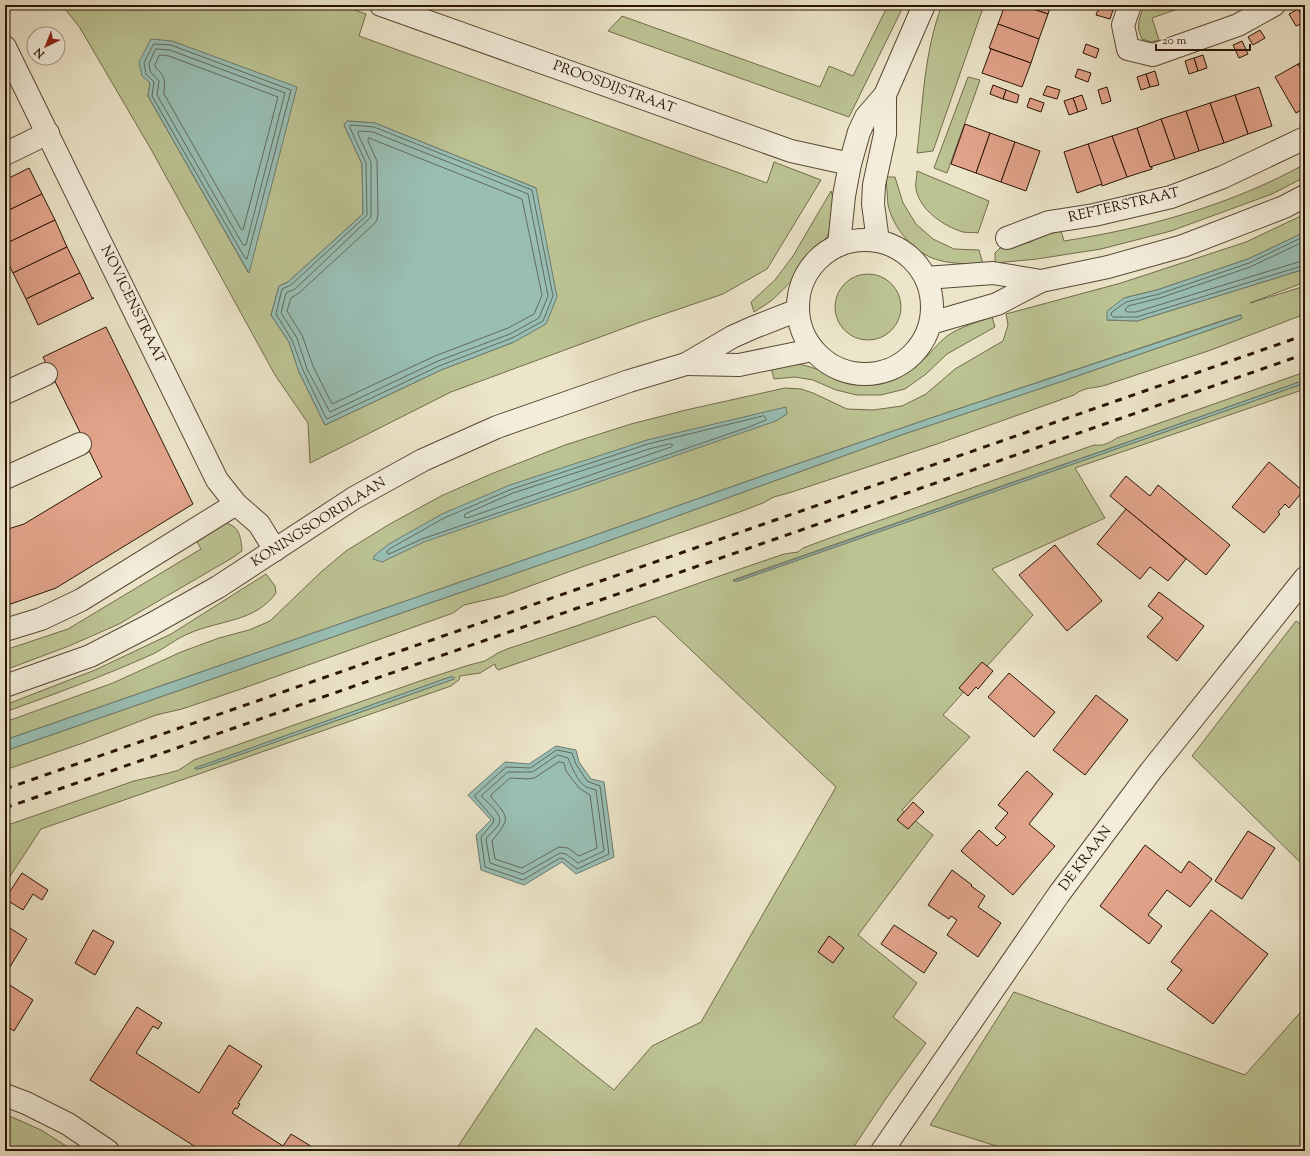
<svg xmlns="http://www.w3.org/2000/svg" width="1310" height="1156" font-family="'Sorts Mill Goudy',serif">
<rect width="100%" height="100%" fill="#ece5c9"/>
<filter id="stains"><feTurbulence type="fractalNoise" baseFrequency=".005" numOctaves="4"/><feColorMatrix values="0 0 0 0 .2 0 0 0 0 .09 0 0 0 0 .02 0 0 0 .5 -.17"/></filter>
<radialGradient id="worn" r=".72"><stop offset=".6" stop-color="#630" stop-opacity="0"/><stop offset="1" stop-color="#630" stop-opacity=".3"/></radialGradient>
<g fill="#bcc393" stroke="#736c4c" fill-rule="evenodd">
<path d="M62 5H341L366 14 359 36 767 183 774 162 821 180 767 269 723 294 638 323 451 392 310 463 308 423 275 375 152 151 80 28ZM150 83 248 272 148 96ZM347 121 375 123 536 188 514 342 441 370 325 425 299 372 289 342 271 315 279 286 288 282 363 214 362 164 344 125Z"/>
<path d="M888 5H904L849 117 608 31 622 16 820 87 829 66 853 76Z"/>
<path d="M942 5H984L933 151 917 153C923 104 924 51 942 5Z"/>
<path d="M1144 5H1189L1152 18 1159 40 1151 42 1142 39C1135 26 1140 18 1144 5Z"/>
<path d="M968 77 980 80 947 173 934 168Z"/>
<path d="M1305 164V177L1272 194 1171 231 1101 249 1037 259 995 263V253L1000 248 1031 242 1038 237 1061 231 1064 241C1147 228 1231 205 1305 164Z"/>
<path d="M917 171 989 201 978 233C973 232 967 233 963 232 943 226 920 210 916 189 915 184 917 177 917 171Z"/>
<path d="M886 177H895L903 203 916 224 933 239 954 249 979 250 983 264C966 264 948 264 932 258 911 249 893 227 888 205 887 196 887 186 886 177Z"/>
<path d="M831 191C834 201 836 210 834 221 829 242 788 286 772 300 766 305 760 308 754 312L751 302 775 280 793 256Z"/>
<path d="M1305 214V232L1248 259 1157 290 1124 298 1107 320 1137 321 1305 269V282L1250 303 1305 286V314L1211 350 1106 385C1093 389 1086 386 1074 395L937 444 792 492 774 497 763 503 737 513 582 567 503 596 464 605 453 613 244 688 182 709 156 715 83 743 5 770V751L594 546 907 433 1060 382 1238 320 1242 318 1241 315 1236 316 934 417 745 482 570 544 5 740V722L113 683 181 652 219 638 249 630 270 621 321 572 346 551 388 525 441 496 491 474 565 445 631 424 686 410 785 388 801 389 813 393 847 409 873 410 902 406 926 394 955 369 1003 341 1008 325 1006 314 1121 283 1246 242Z"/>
<circle cx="868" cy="307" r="33"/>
<path d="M992 317 995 327 947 354 926 374 905 389 881 395H857L836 390 813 380 795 377 774 379 771 367C779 366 790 363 798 364 823 368 845 386 872 383 886 381 909 375 919 364 929 355 937 344 947 336 960 327 977 322 992 317Z"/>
<path d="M1305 372V380L733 580 738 581 1305 383V389L1075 468 1105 518 992 569 1033 615 943 715 970 737 902 810 933 835 858 935 917 983 893 1017 926 1043 887 1097 851 1151H455L536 1028 614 1090 652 1046 701 1022 836 787 655 616 498 670 496 668 495 664 480 673 460 676 459 680 451 686 41 829 5 884V826L134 781 169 773 179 770 194 760 420 681 469 665 485 661 498 653 507 649C600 619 691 585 784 554L798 552 803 548 827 539 1094 445C1104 446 1109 443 1117 438ZM450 677 454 679 216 763 198 769 195 768Z"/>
<path d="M225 523C240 526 241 538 242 551L232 558 119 624 69 646 5 670V650L68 629 201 549 197 542Z"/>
<path d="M266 574 275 586 276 593C255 622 220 620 190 633 177 638 165 648 153 654 104 676 55 694 5 712V705L95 670 171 634Z"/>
<path d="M1296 621 1305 627V867L1192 756Z"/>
<path d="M1014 992 1245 1075 1305 1007V1151H1012L930 1125Z"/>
<path d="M5 1114 41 1130 74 1151H5Z"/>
</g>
<g fill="#99bfb5" stroke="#6d7b6f">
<path d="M151 39 172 41 297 87 249 273 148 96 150 83 142 76 139 62Z"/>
<path d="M347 121 375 123 536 188 557 297 546 324 514 342 441 370 325 425 299 372 289 342 271 315 279 286 288 282 363 214 362 164 344 125Z"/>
<path d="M1305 232V269L1137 321 1107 320V311L1124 298 1157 290 1248 259Z"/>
<path d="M1241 315 1242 318 1238 320 1060 382 907 433 594 546 5 751V740L570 544 745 482 934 417Z"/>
<path d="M1305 380V383L738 581H733Z"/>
<path d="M786 407 787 414 776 421 750 430 424 542 382 562 373 559 375 555 389 544 442 514 510 485 647 440Z"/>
<path d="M450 677H454V679L216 763 198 769H195V768Z"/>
<path d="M556 746 576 750 579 762 591 779 604 782 614 857 576 874 562 862 524 885 481 870 476 835 491 820 468 795 505 762 529 764Z"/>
</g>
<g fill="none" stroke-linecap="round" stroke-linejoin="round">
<g stroke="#626a5d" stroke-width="1">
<path d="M154 44 171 45 291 90 247 259 245 258 152 96 154 82 146 74 144 63Z"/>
<path d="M156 49 170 50 285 93 246 245H243L157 95 159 81 150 71 149 64Z"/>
<path d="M160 55 169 56 278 97 243 230 241 229 164 94C164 86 166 80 161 73 158 70 156 69 155 65Z"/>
<path d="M351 125 374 127 532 190 553 296 543 321 512 338 439 366 327 419 326 418 303 370 292 340 276 314 282 289 291 285 367 215 366 163 350 128Z"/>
<path d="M359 131 373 132 528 194 548 296 539 318 510 334 438 361 330 412 307 369 297 338 281 313 286 293 295 289 371 217V162L358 134Z"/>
<path d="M369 138 522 199 542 295 534 314 508 328 435 356 332 404 313 366 302 335 287 311 291 298 299 293 373 225 377 220 378 214 377 161 368 141Z"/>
<path d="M1305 236 1249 263 1159 294 1126 302 1112 312 1111 315 1113 317H1137L1305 265"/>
<path d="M1305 241 1250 267 1160 298 1128 306 1125 310 1127 312H1136L1305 260"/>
<path d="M764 416 766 418V420L749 427 422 539 389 554 387 553V551L391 548 444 518 512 489 648 444Z"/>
<path d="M670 444 673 445 671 447 467 518 464 517 465 514 513 493 649 449Z"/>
<path d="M557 750 572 753 576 764 587 781 600 786 609 854 577 869 564 859 560 858 523 880 485 867 481 837 493 823 494 819 475 797V795L506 767 530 768Z"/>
<path d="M558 755 568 758C571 766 578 782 586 787 589 788 593 789 596 790L604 851 578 863 566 854 560 853 523 874 490 863 486 839C490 834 496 829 499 824 503 814 488 803 482 797V795L508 772H532Z"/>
<path d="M559 762 564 763 566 771 579 788 590 795 597 848 579 856 568 848 559 847 522 868 495 859 492 841C510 818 510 819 491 797V795L510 778 528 779 534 778Z"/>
</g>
</g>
<g fill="#e2a48b" stroke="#2a1405">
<path d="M1005 5H1022L1048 14 1039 39 998 24Z"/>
<path d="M1022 5H1051L1048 14Z"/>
<path d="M1100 5H1114L1113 10Z"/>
<path d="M1100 5 1113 10 1110 19 1096 15Z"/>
<path d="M1305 5V22L1298 9Z"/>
<path d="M1298 9 1305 22 1296 26 1289 14Z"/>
<path d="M998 24 1039 39 1031 63 989 48Z"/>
<path d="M1260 30 1265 38 1253 45 1248 37Z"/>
<path d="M1242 41 1248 54 1239 58 1233 45Z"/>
<path d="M1086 44 1099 49 1096 58 1083 53Z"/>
<path d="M991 49 1031 63 1022 87 982 73Z"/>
<path d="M1203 55 1207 68 1198 71 1194 58Z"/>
<path d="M1194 58 1198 71 1189 74 1185 61Z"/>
<path d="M1305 60V77L1298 64Z"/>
<path d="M1298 64 1305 77V108L1296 113 1275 77Z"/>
<path d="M1078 69 1091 73 1088 82 1075 77Z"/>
<path d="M1155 71 1159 85 1150 87 1146 74Z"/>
<path d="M1146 74 1150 87 1141 90 1137 77Z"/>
<path d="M993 85 1006 90 1003 99 990 94Z"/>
<path d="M1047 86 1060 90 1057 99 1043 95Z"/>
<path d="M1107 87 1111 101 1102 104 1098 90Z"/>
<path d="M1259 87 1272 126 1248 134 1235 95Z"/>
<path d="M1006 90 1019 95 1017 103 1003 99Z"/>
<path d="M1082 95 1087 109 1078 112 1073 98Z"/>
<path d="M1235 95 1248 134 1224 143 1210 103Z"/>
<path d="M1030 98 1044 103 1041 112 1027 107Z"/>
<path d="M1073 98 1078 112 1069 115 1064 101Z"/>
<path d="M1210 103 1224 143 1199 151 1186 111Z"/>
<path d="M1186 111 1199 151 1175 159 1161 119Z"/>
<path d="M1161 119 1175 159 1150 167 1137 128Z"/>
<path d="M965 124 990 133 976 173 951 164Z"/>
<path d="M1137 128 1150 167H1152V169L1127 177 1112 136Z"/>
<path d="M990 133 1015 142 1001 182 976 173Z"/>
<path d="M1112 136 1127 177 1102 186 1088 144Z"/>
<path d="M1015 142 1040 151 1026 191 1001 182Z"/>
<path d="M1088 144 1102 184 1077 193 1064 152Z"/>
<path d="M29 168 42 194 5 212V180Z"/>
<path d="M42 194 55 220 5 244V212Z"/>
<path d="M55 220 67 247 13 273 5 257V244Z"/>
<path d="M67 247 80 273 26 299 13 273Z"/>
<path d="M80 273 92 298H94L38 325 26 299Z"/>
<path d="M106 327 193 504 56 588 5 606V530L24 524 102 477 43 357Z"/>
<path d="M1269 462 1303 491 1289 508 1285 504 1278 512 1280 514 1264 533 1232 507Z"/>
<path d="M1126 476 1150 496 1158 485 1230 545 1206 575 1110 496Z"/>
<path d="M1126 509 1186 559 1168 581 1150 567 1140 579 1097 544Z"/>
<path d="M1055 545 1102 601 1067 631 1019 575Z"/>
<path d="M1159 592 1204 626 1177 661 1147 637 1163 618 1148 606Z"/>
<path d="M982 662 993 671 978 689 976 687 968 696 959 688Z"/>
<path d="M1009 673 1055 712 1034 737 988 697Z"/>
<path d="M1096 695 1128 720 1085 775 1053 750Z"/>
<path d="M1027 771 1053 794 1029 824 1055 846 1013 895 961 851 979 830 997 846 1006 837 995 828 1008 813 998 805Z"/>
<path d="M913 802 924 812 908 829 897 820Z"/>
<path d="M1248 831 1275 848 1242 899 1215 881Z"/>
<path d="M1145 845 1181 873 1189 861 1212 879 1190 907 1167 890 1148 915 1162 926 1149 944 1100 906Z"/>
<path d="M952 870 972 885 971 886 985 896 978 907 1001 923 978 957 947 935 957 920 951 916 949 919 928 905Z"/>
<path d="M22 873 48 890 42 900 33 894 23 910 5 899Z"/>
<path d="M1211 910 1268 954 1213 1024 1167 989 1182 970 1171 962Z"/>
<path d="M5 925 27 939 5 975Z"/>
<path d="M894 925 937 953 924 973 881 944Z"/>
<path d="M93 930 114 942 95 975 75 963Z"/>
<path d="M829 936 844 948 833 963 818 952Z"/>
<path d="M5 982 33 1000 14 1031 5 1025Z"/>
<path d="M137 1007 162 1023 158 1029 153 1026 136 1053 199 1093 229 1045 262 1066 238 1103 240 1104 237 1109 235 1108 232 1113 283 1146 291 1134 314 1148 313 1151H202L90 1080Z"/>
</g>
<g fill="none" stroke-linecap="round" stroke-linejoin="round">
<g stroke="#5a4836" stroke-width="24">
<g id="minor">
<path d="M381 5 791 151 850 164"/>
<path d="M1130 5 1123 25 1128 49 1153 55 1238 25 1274 5"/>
<path d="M5 47 217 480 236 504 259 524 275 550"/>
<path d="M5 154 48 133"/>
<path d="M1007 238 1049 222 1094 215 1171 197 1223 177 1305 138"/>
<circle cx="865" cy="307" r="67"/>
<path d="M878 241 873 204 874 185 885 134V95"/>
<path d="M839 245 844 196 850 164 859 132 866 117 885 95 924 5"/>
<path d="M926 278 993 273 1041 281"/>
<path d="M931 323 997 304 1041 281 1108 267 1183 246 1284 207 1305 196"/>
<path d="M686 364 739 365 812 350"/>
<path d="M5 393 46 374"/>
<path d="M5 478 80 444"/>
<path d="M5 630 41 619 81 600 236 504"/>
<path d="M5 686 90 656 152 624 218 587 354 498 423 460 497 427 629 381 686 364 732 337 752 328 798 310"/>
<path d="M5 1095 26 1103 68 1124 108 1151"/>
<path d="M882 1151 1059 894 1150 772 1305 578"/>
</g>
</g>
<use href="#minor" stroke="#f3eedc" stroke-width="22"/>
<g stroke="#2a1405" stroke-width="3" stroke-dasharray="7 7" stroke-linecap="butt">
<path d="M5 789 1305 335"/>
<path d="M5 808 1305 354"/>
</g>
</g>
<g text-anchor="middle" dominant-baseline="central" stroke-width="3" stroke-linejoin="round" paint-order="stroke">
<g font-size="14" fill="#2a1405" stroke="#f3eedc">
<text transform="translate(614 88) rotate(20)">PROOSDIJSTRAAT</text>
<text transform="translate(1124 206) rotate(-13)">REFTERSTRAAT</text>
<text transform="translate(132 305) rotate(64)">NOVICENSTRAAT</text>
<text transform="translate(319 523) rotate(-32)">KONINGSOORDLAAN</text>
<text transform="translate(1086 859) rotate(-53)">DE KRAAN</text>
</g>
</g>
<rect width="1310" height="1156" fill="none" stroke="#ece5c9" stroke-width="20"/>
<rect x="6" y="6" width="1298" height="1144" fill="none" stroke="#2a1405" stroke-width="2"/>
<rect x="10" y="10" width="1290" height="1136" fill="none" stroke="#2a1405"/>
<g transform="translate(46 46) rotate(223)"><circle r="19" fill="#f3eedc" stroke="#a39786"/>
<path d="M0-3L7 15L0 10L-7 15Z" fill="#8f2418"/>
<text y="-6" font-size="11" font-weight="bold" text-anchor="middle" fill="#2a1405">N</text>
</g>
<path d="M1156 44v6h94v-6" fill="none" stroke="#2a1405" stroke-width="2"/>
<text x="1162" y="44" font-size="12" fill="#2a1405" stroke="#f3eedc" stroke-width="3" paint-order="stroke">20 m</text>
<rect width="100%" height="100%" filter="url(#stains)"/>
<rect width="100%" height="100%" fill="url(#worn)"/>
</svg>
